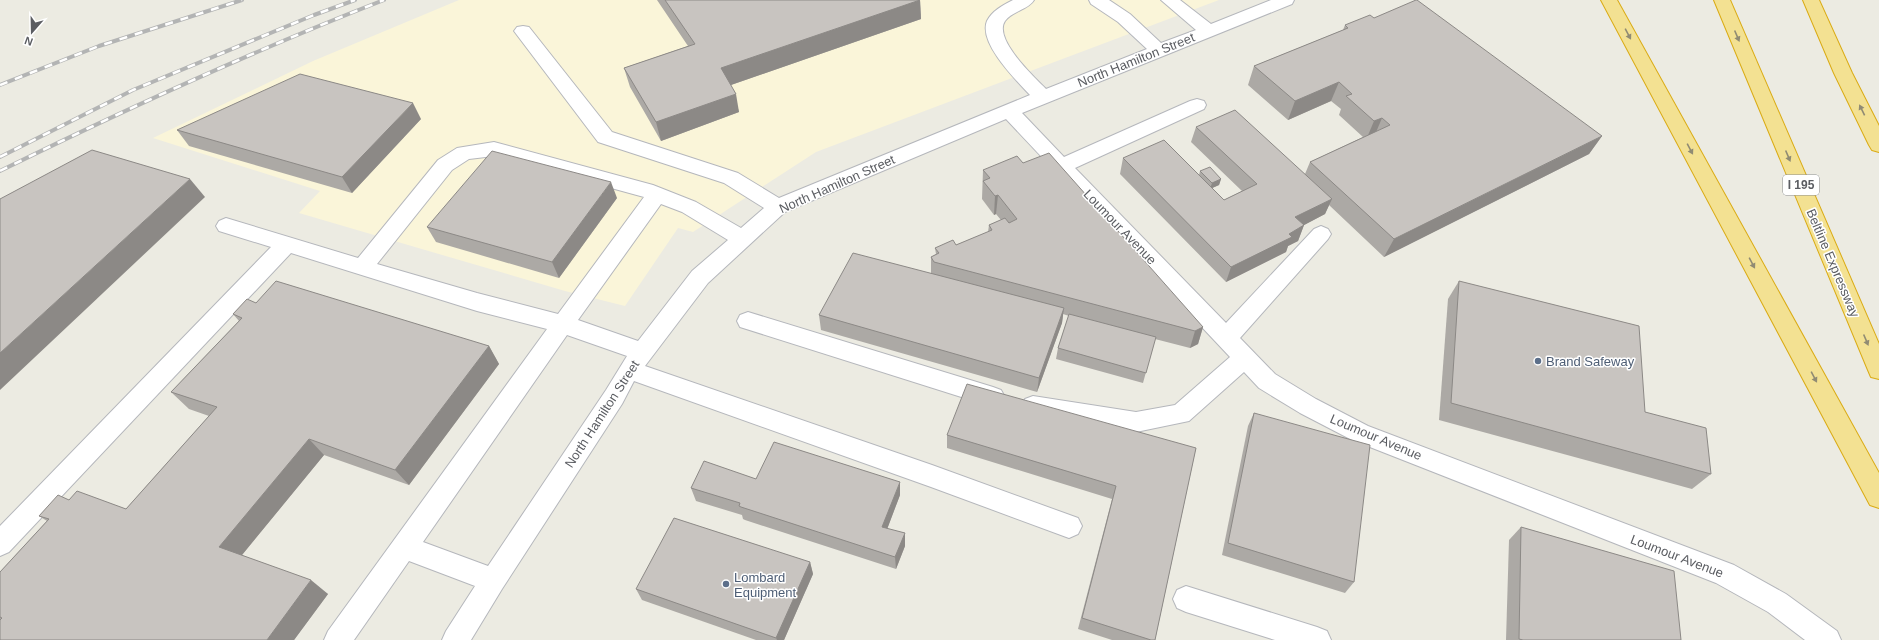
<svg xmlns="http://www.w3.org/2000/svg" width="1879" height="640" font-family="Arial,sans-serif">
<rect width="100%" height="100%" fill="#ecebe2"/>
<path fill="#faf5d9" d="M459 0H1219L816 152 693 232 678 228 625 306 565 291 299 213 320 191 153 138 313 61Z"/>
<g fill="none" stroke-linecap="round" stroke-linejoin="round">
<g stroke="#b5b7bc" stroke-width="2">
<g id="minor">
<path d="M1013 0H1034C1028 10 1012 11 1005 21 993 39 1034 77 1046 89L1147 49 1118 22 1091 4 1089 0H1109L1130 14 1161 43 1196 30 1161 0H1180L1211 24 1271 0H1294L1292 4 1022 113 1064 157 1190 101 1197 99 1204 101 1206 105 1204 109 1075 168 1226 323 1314 229 1321 226 1328 229 1331 234 1328 239 1240 338 1275 374 1316 399 1368 426 1734 565 1786 594 1837 631 1841 640H1805L1768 612 1716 583 1352 440 1300 413 1259 388 1244 372 1189 421 1136 432 1033 416 1025 413 1021 406 1025 399 1033 396 1136 412 1175 405 1230 357 1006 119 785 212 708 283 645 366 932 465 1078 518 1082 526 1078 534 1069 538 931 487 634 381 622 404 502 589 471 640H442L446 631 475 586 409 561 354 640H324L328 631 547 329 477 311 291 253 9 552 0 556V526L271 247 219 231 216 226 219 221 226 218 358 258 438 160 457 148 494 142 653 185 696 202 741 228 764 208 724 183 598 142 517 35 514 31 517 27 523 26 529 27 612 132 738 173 779 198 1030 95C1017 81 978 43 987 21 992 11 1003 5 1013 0ZM494 156 644 197 558 314 477 293 377 264 452 170 469 159ZM661 204 682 212 728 240 692 271 638 341 578 320ZM567 335 627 356 606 390 488 566 423 542Z"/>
<path d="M748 312 993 387 1001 390 1005 397 1001 404 993 407 740 327 737 321 740 315Z"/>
<path d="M1186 586 1317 627 1327 631 1331 640H1275L1186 612 1177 608 1173 599 1177 590Z"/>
</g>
</g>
<g stroke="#daab14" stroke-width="2">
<g id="highway">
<path d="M1601 0H1617L1879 473V508L1870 505Z"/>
<path d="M1714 0H1730L1879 344V379L1871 377 1868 370Z"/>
<path d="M1803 0H1819L1852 73 1879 126V152L1872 150 1869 145 1834 73Z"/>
</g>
</g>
<use href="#minor" fill="#fff" fill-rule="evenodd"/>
<use href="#highway" fill="#f3e192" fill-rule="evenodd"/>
<g stroke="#b3b4b4" stroke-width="4">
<g id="rail">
<path d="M0 85 99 46 242 0"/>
<path d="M0 157 133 90 314 15 355 0"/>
<path d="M0 171C126 109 253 51 384 0"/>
</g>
</g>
<use href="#rail" stroke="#fff" stroke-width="2.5" stroke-dasharray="8" stroke-linecap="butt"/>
</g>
<g fill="#aca9a5">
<path d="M657 0H920L921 19 731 85 739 112 661 141 630 87 624 68 688 46Z"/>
<path d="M1374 18 1602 136 1589 154 1384 257 1329 205 1325 214 1304 225 1298 241 1288 246 1286 252 1226 282 1120 174 1123 158 1199 175 1200 171 1221 179 1219 185 1212 188 1224 200 1242 191 1191 142 1196 127 1305 174 1310 162 1363 137 1339 115 1341 109 1331 101 1288 120 1248 85 1254 66 1343 30 1345 25Z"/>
<path d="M421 119 352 193 189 146 177 130Z"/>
<path d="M1023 163 1203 327 1198 344 1190 348 1155 339 1143 383 1056 359 1058 348 1069 316 1063 314 1062 323 1037 392 821 330 819 315 931 273V257L936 254 935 248 956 245 988 232 989 225 1001 220 996 214 994 215 982 199 983 170Z"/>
<path d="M617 198 559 278 436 242 427 227Z"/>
<path d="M1459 281 1645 412 1711 474 1692 489 1439 420 1448 299Z"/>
<path d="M256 303 489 346 499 364 409 485 324 455 242 555 328 594 294 640H0L1 619H0V572L47 521 39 516 69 500 126 509 209 416 189 409 171 392 239 321 233 314Z"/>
<path d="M1254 413 1354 582 1345 593 1222 555 1248 426Z"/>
<path d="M947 435 1196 448 1155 640H1112L1078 629 1112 499 947 448Z"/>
<path d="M756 479 900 495 887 529 905 533V546L896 569 745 520 743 519 742 515 696 501 691 488Z"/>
<path d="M1521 527 1681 640H1506L1509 540Z"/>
<path d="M810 562 813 574 784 640H756L642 600 636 589Z"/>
</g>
<g fill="#8c8986">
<path d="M920 0 921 19 725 87 721 68Z"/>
<path d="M1339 82 1331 101 1288 120 1295 101Z"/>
<path d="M736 94 739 112 661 141 656 122Z"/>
<path d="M413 103 421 119 352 193 342 177Z"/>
<path d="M1382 118 1374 137 1366 140 1374 121Z"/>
<path d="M1602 136 1589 154 1384 257 1394 239Z"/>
<path d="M190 179 205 197 0 390V353Z"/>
<path d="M1221 179 1219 185 1210 189 1212 183Z"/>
<path d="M611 182 617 198 559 278 552 262Z"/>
<path d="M998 195 996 214 994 215 995 196Z"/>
<path d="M1332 199 1325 214 1289 233 1295 217Z"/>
<path d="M1304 225 1298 241 1288 246 1286 252 1226 282 1231 267 1289 234Z"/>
<path d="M1064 308 1062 323 1037 392 1039 378Z"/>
<path d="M1203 327 1198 344 1190 348 1195 331Z"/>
<path d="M489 346 499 364 409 485 395 470Z"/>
<path d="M309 439 324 455 237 561 219 547Z"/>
<path d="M900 482V495L883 540 882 527Z"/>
<path d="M905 533V546L896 569 895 557Z"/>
<path d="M810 562 813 574 784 640H777L776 638Z"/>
<path d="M311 580 328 594 294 640H267Z"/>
</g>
<g fill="#c8c4c0" stroke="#8c8986">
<path d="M665 0H920L721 68 736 94 656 122 624 68 695 44Z"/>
<path d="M1416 0H1417L1602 136 1394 239 1310 162 1390 125 1382 118 1374 121 1346 96 1352 94 1339 82 1295 101 1254 66 1348 28 1345 25 1370 15 1374 18Z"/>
<path d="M300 74 413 103 342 177 177 130Z"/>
<path d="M1235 110 1332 199 1295 217 1304 225 1289 234 1292 237 1231 267 1123 158 1164 140 1224 200 1257 184 1196 127Z"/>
<path d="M92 150 190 179 0 353V199Z"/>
<path d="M492 151 611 182 552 262 427 227Z"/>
<path d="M1049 153 1203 327 1195 331 934 262 931 257 939 253 935 248 953 240 956 245 992 230 989 225 1005 218 1009 223 1017 219 998 195 995 196 983 181 990 178 983 170 1017 156 1023 163Z"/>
<path d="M1210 167 1221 179 1212 183 1200 171Z"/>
<path d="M853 253 1064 308 1039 378 819 315Z"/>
<path d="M276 281 489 346 395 470 309 439 219 547 311 580 267 640H0V620L2 618 0 617V572L49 519 39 516 58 495 69 500 77 491 126 509 217 407 171 392 242 318 233 314 247 299 256 303Z"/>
<path d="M1459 281 1639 326 1645 412 1706 428 1711 474 1451 403Z"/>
<path d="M1069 314 1156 337 1146 373 1058 348Z"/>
<path d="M967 384 1196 448 1155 640H1151L1082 618 1116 486 947 435Z"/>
<path d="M1254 413 1370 445 1354 582 1228 543Z"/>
<path d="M774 442 900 482 882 527 905 533 895 557 741 507 739 506 740 503 691 488 704 461 756 479Z"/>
<path d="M674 518 810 562 776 638 636 589Z"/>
<path d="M1521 527 1674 571 1681 640H1523L1519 639Z"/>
</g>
<defs><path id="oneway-solid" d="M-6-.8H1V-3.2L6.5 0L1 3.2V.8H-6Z"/></defs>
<g fill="#908b73">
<use href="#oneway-solid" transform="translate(1628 34) rotate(62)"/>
<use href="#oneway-solid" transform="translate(1737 36) rotate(67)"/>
<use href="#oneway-solid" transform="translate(1862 110) rotate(-116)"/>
<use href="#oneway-solid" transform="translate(1690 149) rotate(62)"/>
<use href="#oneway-solid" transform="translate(1788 156) rotate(67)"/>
<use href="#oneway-solid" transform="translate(1752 263) rotate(62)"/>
<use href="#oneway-solid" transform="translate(1866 340) rotate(67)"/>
<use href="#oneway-solid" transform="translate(1814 377) rotate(62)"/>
</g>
<g fill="#5c6f8a" stroke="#fff" stroke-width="1.5">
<circle cx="1538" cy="361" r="4"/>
<circle cx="726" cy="584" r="4"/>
</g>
<g text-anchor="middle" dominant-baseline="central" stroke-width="3" stroke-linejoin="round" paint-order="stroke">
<rect fill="#fff" stroke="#8c8e91" stroke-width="1" x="1783" y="175" width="36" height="20" rx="3"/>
<g font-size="12" font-weight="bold" fill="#5b5d62">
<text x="1801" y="185">I 195</text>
</g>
<g font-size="13" fill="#5b5d62" stroke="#fff">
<text transform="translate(1136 60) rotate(-22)">North Hamilton Street</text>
<text transform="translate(837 184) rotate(-24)">North Hamilton Street</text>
<text transform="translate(1120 227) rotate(46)">Loumour Avenue</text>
<text transform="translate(1833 263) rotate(67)">Beltline Expressway</text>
<text transform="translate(602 414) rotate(-57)">North Hamilton Street</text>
<text transform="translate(1376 437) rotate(23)">Loumour Avenue</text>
<text transform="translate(1677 556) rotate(21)">Loumour Avenue</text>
</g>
<g font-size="13" fill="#4e5e75" stroke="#fff" text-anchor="start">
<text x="1546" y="361">Brand Safeway</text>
<text x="734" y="577">Lombard<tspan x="734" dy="15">Equipment</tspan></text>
</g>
</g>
<g transform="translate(32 32) rotate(200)" stroke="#ffffff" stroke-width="3" paint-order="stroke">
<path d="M0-3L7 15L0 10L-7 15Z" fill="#5b5d62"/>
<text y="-6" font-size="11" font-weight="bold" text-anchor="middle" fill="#5b5d62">N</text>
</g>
</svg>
